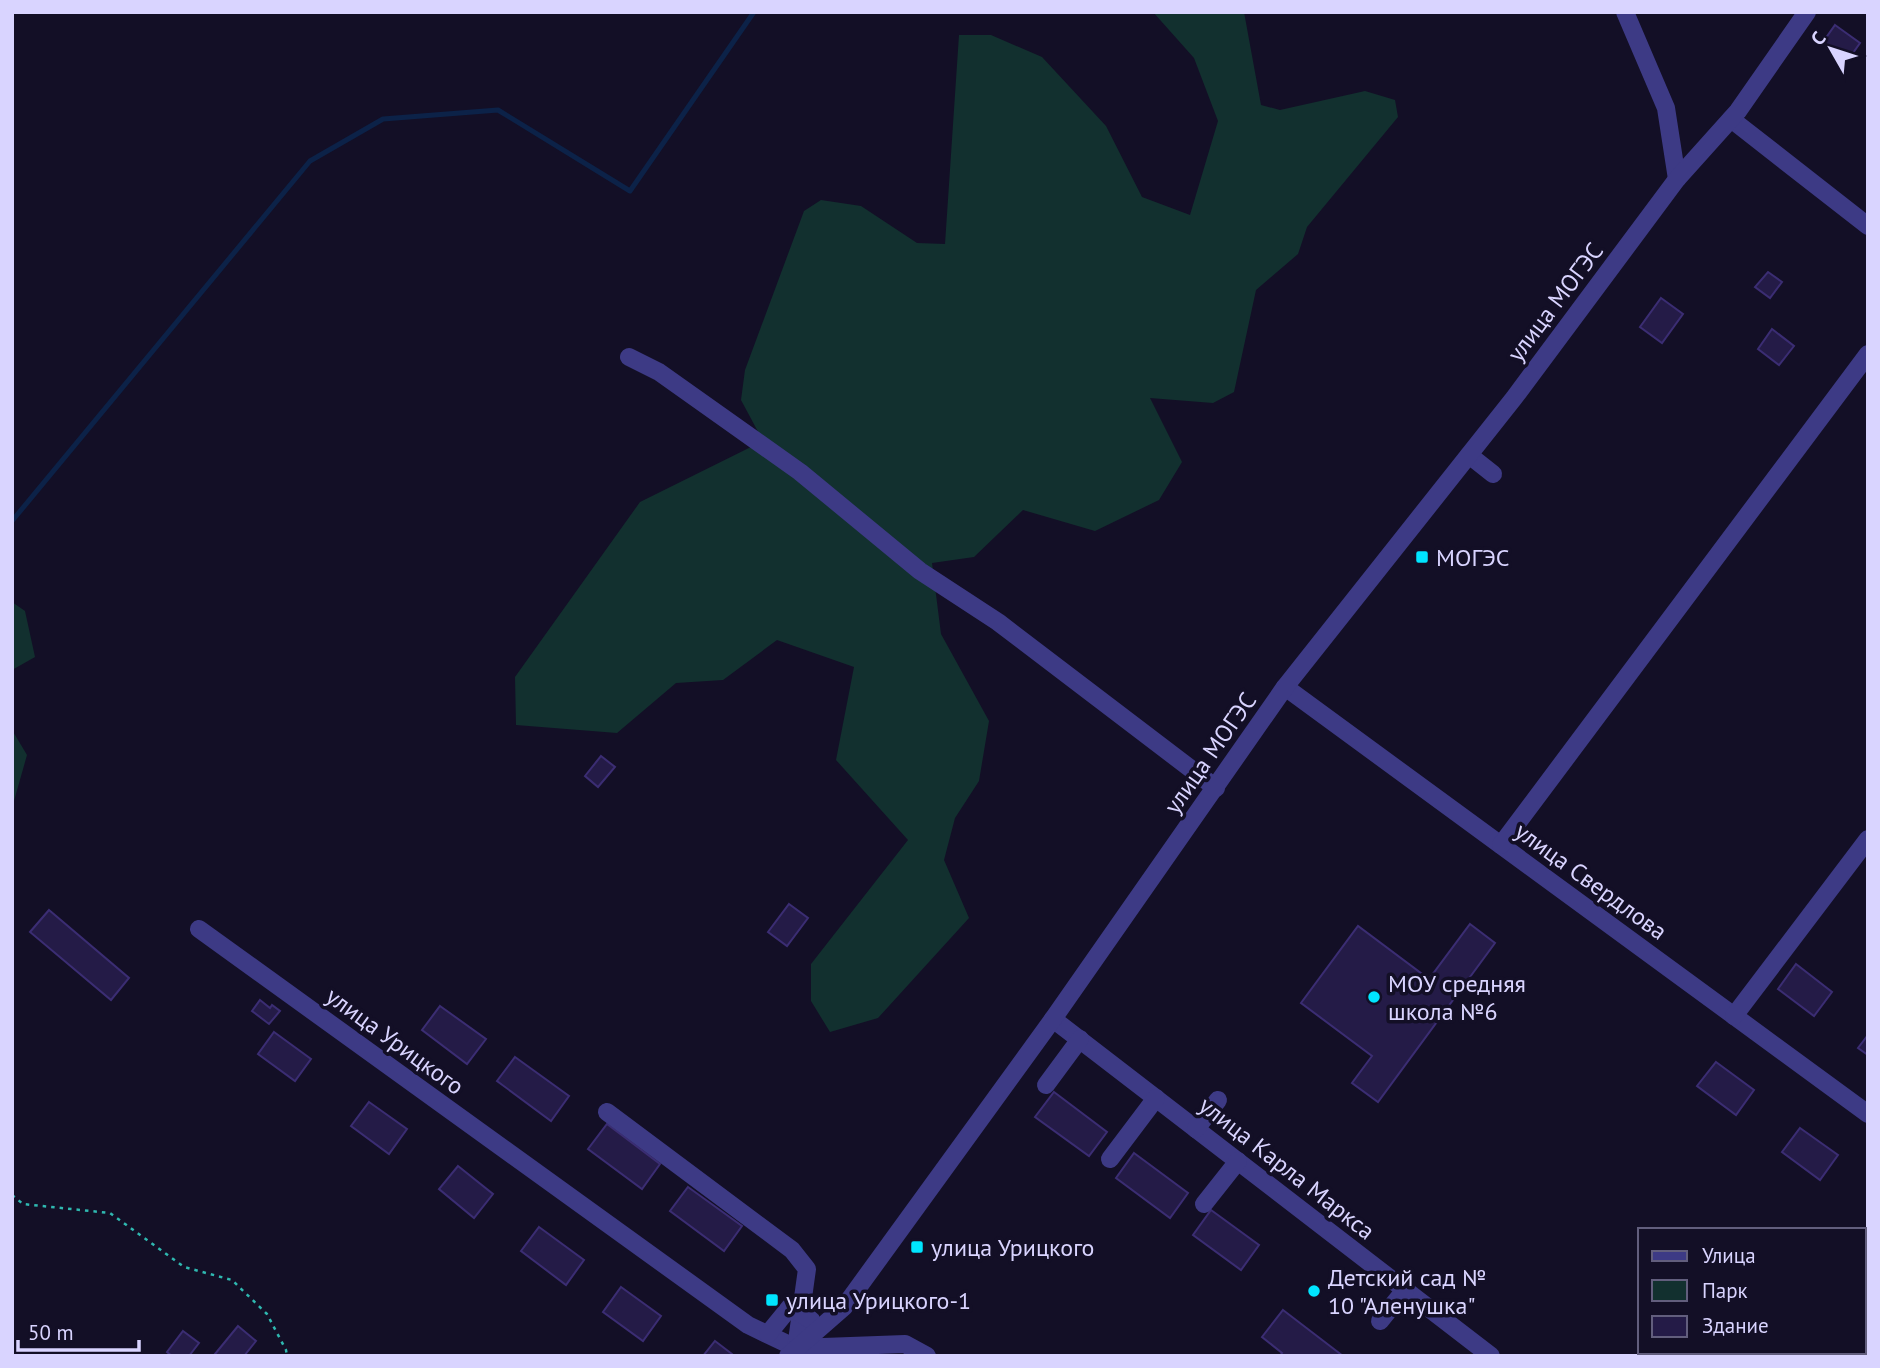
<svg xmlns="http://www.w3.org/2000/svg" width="1880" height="1368" font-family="'PT Sans',sans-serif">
<rect width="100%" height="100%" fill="#130f26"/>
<g fill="#12302f">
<path d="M1153 12H1244L1261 105 1280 110 1365 91 1395 100 1398 117 1307 227 1298 254 1256 290 1234 392 1213 403 1150 398 1182 462 1159 500 1095 531 1023 510 974 557 932 563 941 634 989 721 979 781 955 818 944 860 969 918 878 1018 830 1032 811 1001V964L908 840 836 760 854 667 777 640 723 680 676 683 617 733 516 725 515 677 640 502 763 441 741 400 745 370 804 211 821 200 861 206 917 243 945 244 959 35H991L1042 57 1106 126 1142 197 1190 215 1218 121 1194 58Z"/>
<path d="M12 602 25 611 35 657 12 670Z"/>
<path d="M12 730 27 755 12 808Z"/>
</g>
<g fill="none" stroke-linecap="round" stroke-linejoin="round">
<path stroke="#0c2248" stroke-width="5" d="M12 521 310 161 383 119 498 110 630 191 754 12"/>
</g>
<g fill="#241b47" stroke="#3b2d73" stroke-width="2">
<path d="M1835 25 1860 43 1848 60 1823 42Z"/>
<path d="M1768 272 1782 282 1770 298 1755 287Z"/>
<path d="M1661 298 1683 314 1662 343 1640 327Z"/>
<path d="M1772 329 1794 346 1779 365 1758 349Z"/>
<path d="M601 756 615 767 598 787 585 776Z"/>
<path d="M789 904 808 918 787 946 768 932Z"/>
<path d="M49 910 129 978 111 1000 30 932Z"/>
<path d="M1470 924 1495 943 1378 1102 1352 1083 1372 1056 1301 1003 1358 926 1429 979Z"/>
<path d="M1796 964 1832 992 1814 1016 1778 989Z"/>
<path d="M260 1000 270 1008 272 1005 280 1011 269 1024 252 1011Z"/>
<path d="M440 1006 486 1039 467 1064 422 1030Z"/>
<path d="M274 1032 311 1059 295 1081 258 1054Z"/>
<path d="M1868 1035V1055L1858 1048Z"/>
<path d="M515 1057 569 1096 551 1121 497 1081Z"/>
<path d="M1716 1062 1754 1090 1736 1115 1697 1086Z"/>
<path d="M1054 1092 1107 1132 1089 1156 1035 1117Z"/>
<path d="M369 1102 407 1129 389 1154 351 1126Z"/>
<path d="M607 1124 660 1164 642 1189 588 1149Z"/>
<path d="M1800 1128 1838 1155 1820 1180 1782 1152Z"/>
<path d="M1134 1153 1188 1193 1170 1218 1116 1178Z"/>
<path d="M458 1166 493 1194 474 1218 439 1189Z"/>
<path d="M688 1187 742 1226 724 1251 670 1211Z"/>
<path d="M1211 1210 1259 1245 1241 1270 1193 1235Z"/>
<path d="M539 1227 584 1260 566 1285 521 1251Z"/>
<path d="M621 1287 661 1316 643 1341 603 1312Z"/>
<path d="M1283 1310 1343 1356H1280L1282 1353 1262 1337Z"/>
<path d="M238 1326 256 1341 244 1356H217L215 1354Z"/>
<path d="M183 1331 199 1343 189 1356H172L167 1352Z"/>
<path d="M715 1341 732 1354 731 1356H703Z"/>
</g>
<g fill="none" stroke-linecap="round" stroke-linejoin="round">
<path stroke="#2fb8b0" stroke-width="2.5" stroke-dasharray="3.5 5" stroke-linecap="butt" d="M12 1195 23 1204 110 1213 184 1267 232 1280 267 1314 286 1350 287 1356"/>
<g stroke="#3d3a85" stroke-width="18">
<path d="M1625 12 1666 108 1677 179"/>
<path d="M1731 119 1868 226"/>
<path d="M629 357 659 372 800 472 920 571 998 622 1216 788"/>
<path d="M1469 455 1493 474"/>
<path d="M1285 687 1868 1114"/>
<path d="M1501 845 1868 354"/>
<path d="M199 929 748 1325 796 1348 807 1356"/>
<path d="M1734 1016 1868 839"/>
<path d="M1053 1019 1491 1356"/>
<path d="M1046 1085 1080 1039"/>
<path d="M607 1112 792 1250 807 1269 796 1348"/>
<path d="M1196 1129 1218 1100"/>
<path d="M1110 1159 1156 1098"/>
<path d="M1204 1204 1238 1161"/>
<path d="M1380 1321 1405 1290"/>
<path d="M768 1334 790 1307 811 1320"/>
<path d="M796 1348 905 1344 927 1356"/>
<path d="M788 1356 844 1307 1053 1019 1285 687 1514 398 1677 179 1738 111 1807 12"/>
</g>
</g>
<g fill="#00e5ff" stroke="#130f26" stroke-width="2.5">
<rect x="1415" y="550" width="14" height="14" rx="3.5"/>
<circle cx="1374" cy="997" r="7"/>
<rect x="910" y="1240" width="14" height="14" rx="3.5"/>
<circle cx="1314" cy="1291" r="7"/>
<rect x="765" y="1293" width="14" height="14" rx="3.5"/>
</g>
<g text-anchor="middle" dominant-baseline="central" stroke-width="7" stroke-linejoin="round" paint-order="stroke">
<g font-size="24" fill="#d9d4ff" stroke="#130f26">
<text transform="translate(1555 302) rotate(-53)">улица МОГЭС</text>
<text transform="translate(1210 753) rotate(-55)">улица МОГЭС</text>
<text transform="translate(1591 881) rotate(36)">улица Свердлова</text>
<text transform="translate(395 1041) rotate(36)">улица Урицкого</text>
<text transform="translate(1287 1168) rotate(38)">улица Карла Маркса</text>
</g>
<g font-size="24" fill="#d9d4ff" stroke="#130f26" text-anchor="start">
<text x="1436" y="557">МОГЭС</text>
<text x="1388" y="983">МОУ средняя<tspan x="1388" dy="28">школа №6</tspan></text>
<text x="931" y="1247">улица Урицкого</text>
<text x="1328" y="1277">Детский сад №<tspan x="1328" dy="28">10 "Аленушка"</tspan></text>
<text x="786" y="1300">улица Урицкого-1</text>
</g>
</g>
<rect width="1880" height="1368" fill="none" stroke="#d9d4ff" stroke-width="28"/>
<rect x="1638" y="1228" width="228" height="126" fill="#130f26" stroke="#625e7d" stroke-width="2"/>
<rect x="1652" y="1251" width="35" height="10" fill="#3d3a85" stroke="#625e7d" stroke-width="2"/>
<text x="1702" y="1263" font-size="21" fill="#d9d4ff">Улица</text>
<rect x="1652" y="1280" width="35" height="21" fill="#12302f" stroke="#625e7d" stroke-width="2"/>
<text x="1702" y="1298" font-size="21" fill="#d9d4ff">Парк</text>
<rect x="1652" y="1316" width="35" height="21" fill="#241b47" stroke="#625e7d" stroke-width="2"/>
<text x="1702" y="1333" font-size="21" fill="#d9d4ff">Здание</text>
<g transform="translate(1831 49) rotate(309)" stroke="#130f26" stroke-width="5" paint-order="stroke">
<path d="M0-5L12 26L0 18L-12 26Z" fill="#d9d4ff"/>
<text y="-10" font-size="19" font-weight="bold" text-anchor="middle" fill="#d9d4ff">С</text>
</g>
<path d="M18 1340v10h121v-10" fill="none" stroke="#d9d4ff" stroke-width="3.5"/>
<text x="28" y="1340" font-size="21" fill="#d9d4ff" stroke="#130f26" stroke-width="5" paint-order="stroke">50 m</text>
</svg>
